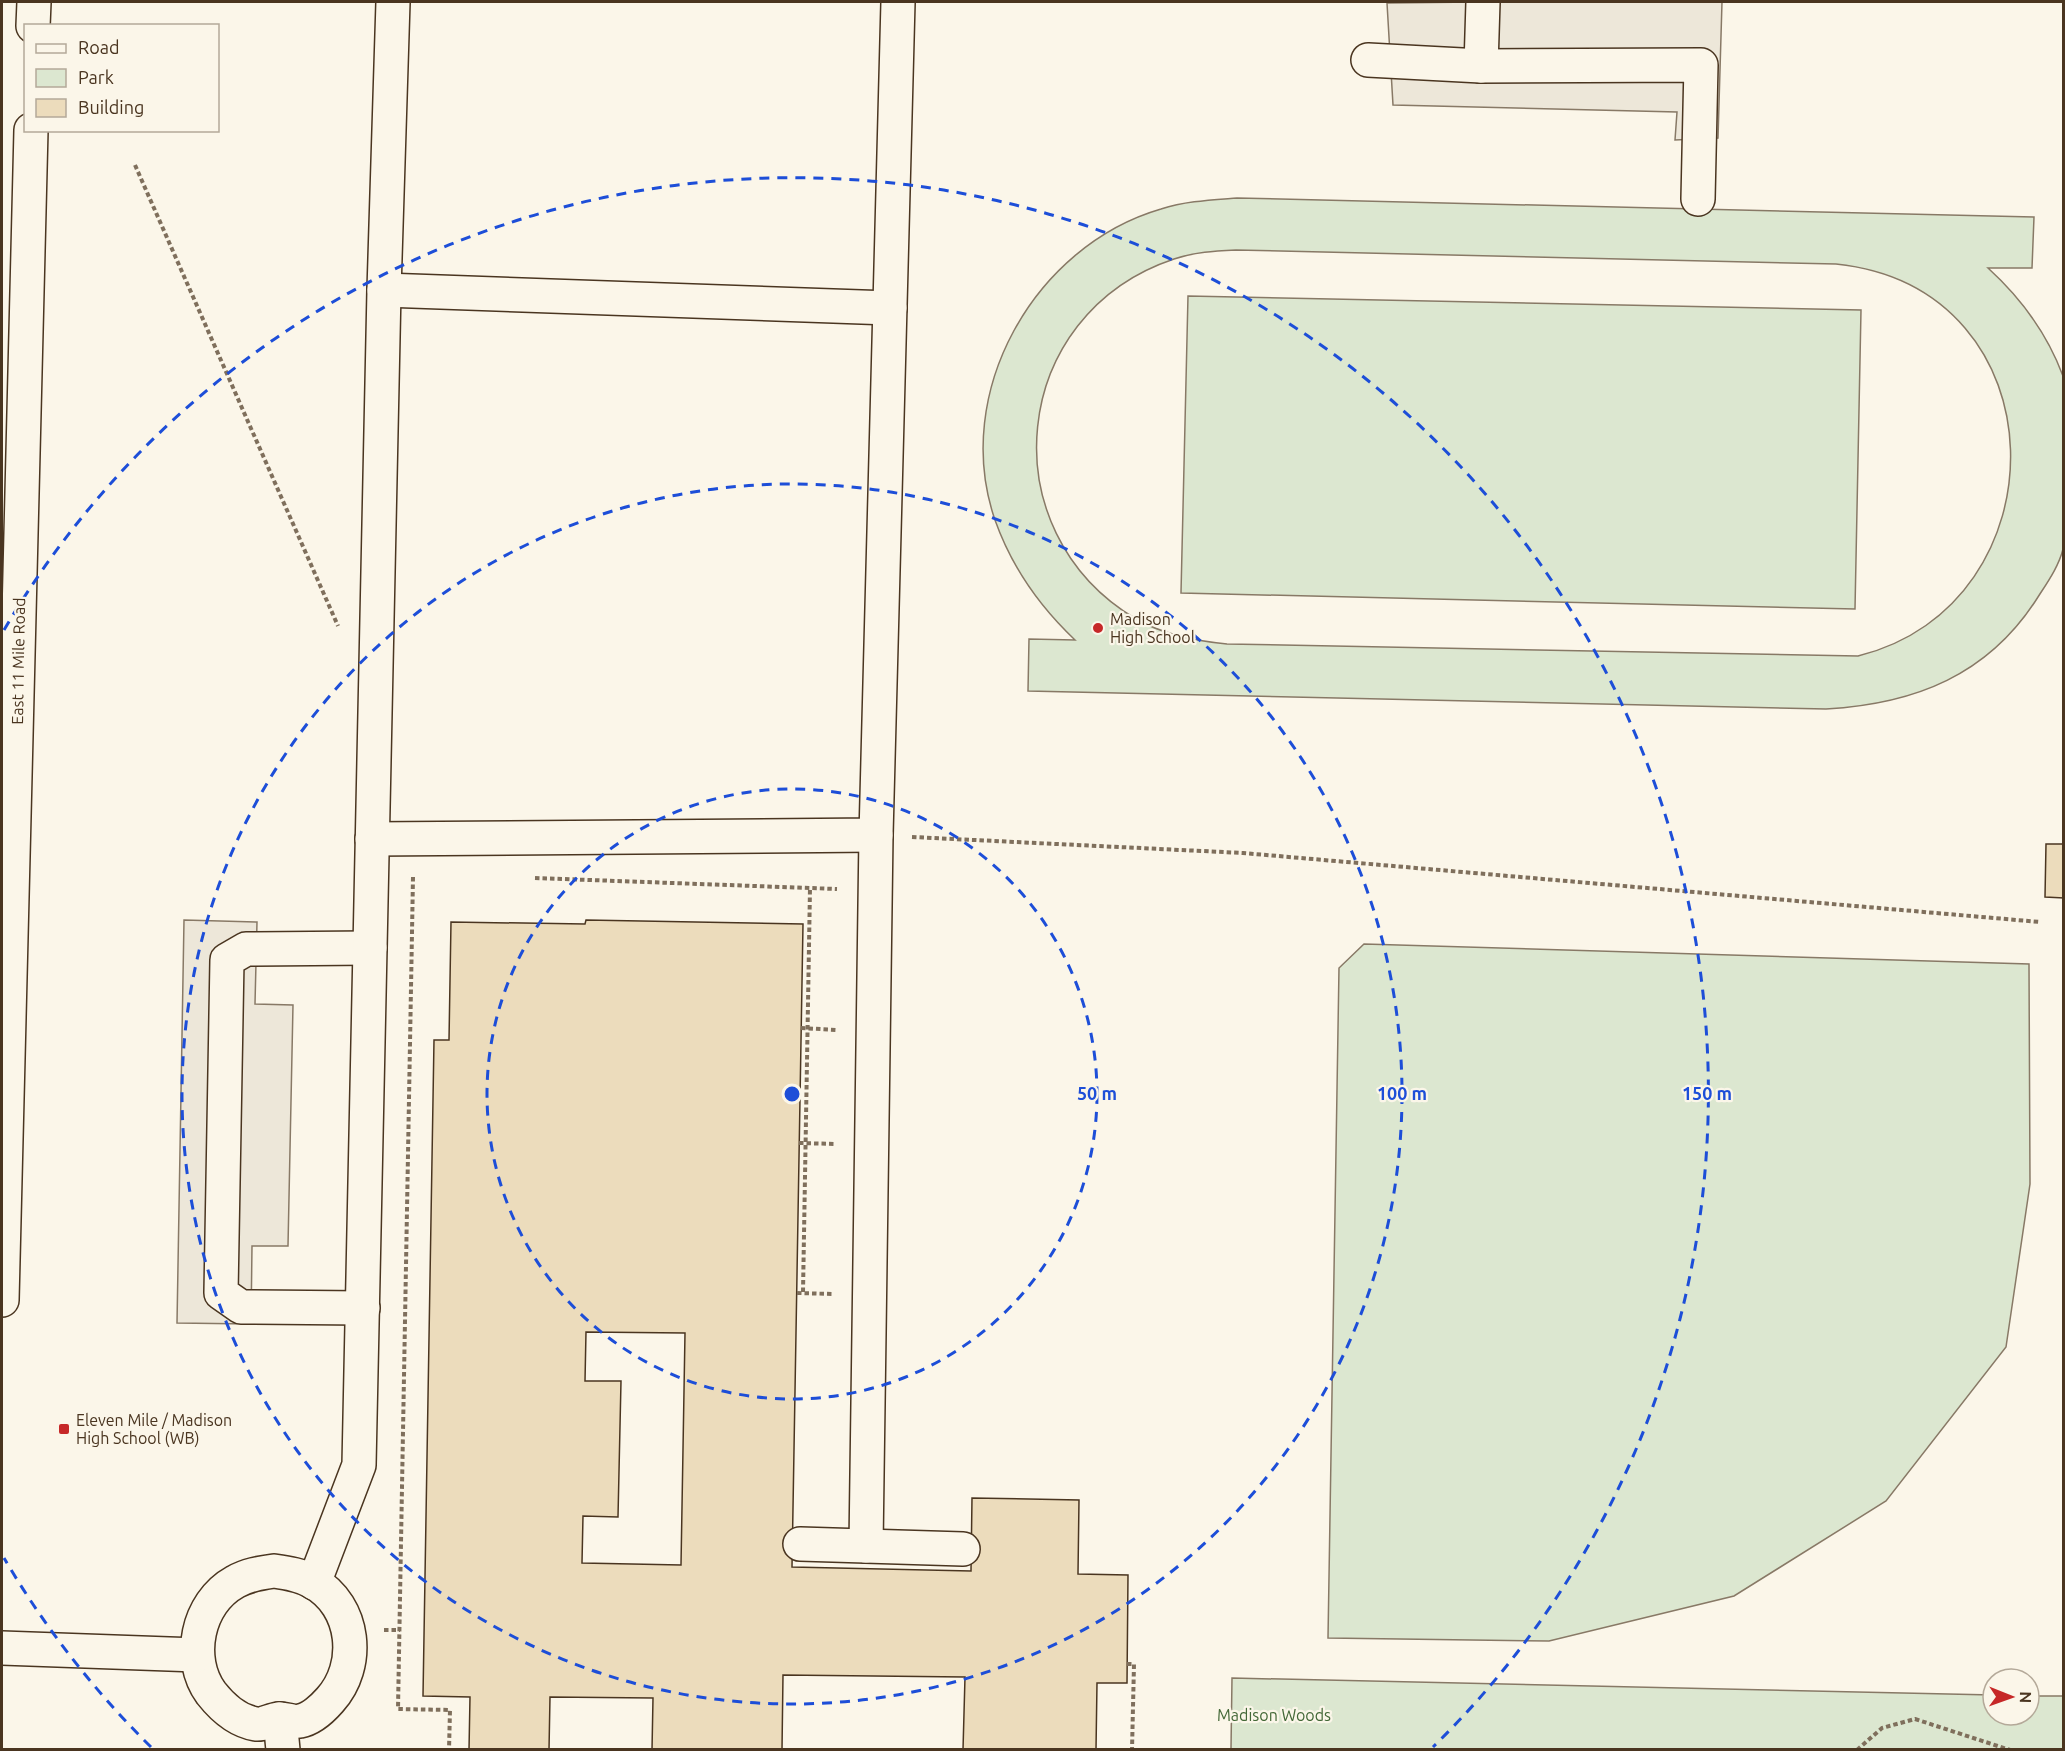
<svg xmlns="http://www.w3.org/2000/svg" width="2065" height="1751" font-family="Ubuntu,sans-serif">
<rect width="100%" height="100%" fill="#fbf6e9"/>
<g fill="#dce7d0" stroke="#887966" stroke-width="1.5" fill-rule="evenodd">
<path d="M1237 198 2034 217 2032 268H1988C2022 299 2047 333 2063 376 2063 417 2063 458 2063 499 2063 514 2065 534 2063 549 2059 566 2047 583 2038 597 1989 675 1915 704 1826 709L1028 691 1029 639 1075 640C1039 606 1012 568 995 520 951 393 1034 246 1161 209 1186 201 1211 200 1237 198ZM1236 250 1836 264C2065 288 2065 605 1858 656L1227 644C1196 641 1164 635 1136 619 988 531 1009 314 1174 259 1194 252 1215 251 1236 250Z"/>
<path d="M1188 296 1861 310 1855 609 1181 593Z"/>
<path d="M1364 944 2029 964 2030 1184 2006 1347 1886 1501 1734 1596 1549 1641 1328 1638 1339 968Z"/>
<path d="M1232 1678 1993 1695V1715H2029V1696H2063V1749H1231Z"/>
</g>
<g fill="#ede7d9" stroke="#887966" stroke-width="1.5">
<path d="M1477 2H1722L1718 138 1675 140 1677 112 1393 105 1387 3Z"/>
<path d="M184 920 257 922 255 1004 293 1005 288 1246H252L251 1324 177 1323Z"/>
</g>
<g fill="#ecdcbc" stroke="#4a3520" stroke-width="1.5" fill-rule="evenodd">
<path d="M2046 844H2064V898L2045 897Z"/>
<path d="M586 920 803 924 792 1567 971 1571 972 1498 1079 1500 1078 1574 1128 1575 1127 1683H1097L1096 1750H963L965 1677 783 1675 782 1750H652L653 1698 550 1697 549 1750H469L470 1697 423 1696 434 1040H449L451 922 585 924ZM586 1332 685 1333 681 1565 582 1563 583 1516 618 1517 621 1381H585Z"/>
</g>
<g fill="none" stroke-linecap="round" stroke-linejoin="round">
<g stroke="#4a3520" stroke-width="36">
<g id="minor">
<path d="M1368 60 1481 66 1701 65 1698 199"/>
<path d="M1481 66 1483 2"/>
<path d="M384 290 890 308"/>
<path d="M372 839 876 835 898 2"/>
<path d="M363 1308 241 1307 221 1293 227 960 246 949 370 948"/>
<path d="M800 1544 963 1549"/>
<path d="M866 1546 876 835"/>
<path d="M274 1571C288 1573 301 1575 313 1582 356 1606 361 1666 330 1700 323 1708 311 1719 300 1721 293 1723 285 1718 278 1719 271 1720 263 1725 256 1724 238 1721 222 1707 211 1693 186 1659 197 1603 235 1582 247 1575 260 1573 274 1571Z"/>
<path d="M314 1583 359 1465 384 290 393 2"/>
<path d="M2 1648 197 1655"/>
<path d="M280 1719 283 1750"/>
</g>
</g>
<g stroke="#4a3520" stroke-width="36">
<g id="major">
<path d="M33 26 34 2"/>
<path d="M2 1300 31 130"/>
</g>
</g>
<g stroke="#7f6f5c" stroke-width="4" stroke-dasharray="4.5 3" stroke-linecap="butt">
<path d="M135 165 338 626"/>
<path d="M912 837 1243 853 2040 922"/>
<path d="M413 877 398 1709 450 1710 449 1750"/>
<path d="M535 878 837 889"/>
<path d="M801 1028 836 1030"/>
<path d="M799 1143 836 1144"/>
<path d="M803 1292 810 888"/>
<path d="M797 1293 833 1294"/>
<path d="M384 1630H400"/>
<path d="M1127 1664H1134L1132 1750"/>
<path d="M1857 1750 1882 1728 1915 1719 2010 1750"/>
</g>
<use href="#minor" stroke="#fbf6e9" stroke-width="33"/>
<use href="#major" stroke="#fbf6e9" stroke-width="33"/>
</g>
<g fill="none" stroke="#1d4ed8" stroke-width="3" stroke-dasharray="10 8">
<circle cx="792" cy="1094" r="305"/>
<circle cx="792" cy="1094" r="610"/>
<path d="M151 1747A915 915 0 0 1 4 1558M4 630A915 915 0 1 1 1433 1747"/>
</g>
<g fill="#c62828" stroke="#fbf6e9" stroke-width="2">
<circle cx="1098" cy="628" r="6"/>
<rect x="58" y="1423" width="12" height="12" rx="3"/>
</g>
<g text-anchor="middle" dominant-baseline="central" stroke-width="4.5" stroke-linejoin="round" paint-order="stroke">
<g font-size="16" fill="#4a3520" stroke="#fbf6e9" text-anchor="start">
<text x="1110" y="619">Madison<tspan x="1110" dy="18">High School</tspan></text>
<text x="76" y="1420">Eleven Mile / Madison<tspan x="76" dy="18">High School (WB)</tspan></text>
</g>
<g font-size="16" fill="#4a3520" stroke="#fbf6e9">
<text transform="translate(18 661) rotate(-89)">East 11 Mile Road</text>
</g>
<g font-size="16" fill="#436837" stroke="#fbf6e9">
<text x="1274" y="1715">Madison Woods</text>
</g>
</g>
<circle cx="792" cy="1094" r="9" fill="#1d4ed8" stroke="#fbf6e9" stroke-width="3"/>
<g font-size="18" text-anchor="middle" font-weight="bold" fill="#1d4ed8" stroke="#fbf6e9" stroke-width="4.5" stroke-linejoin="round" paint-order="stroke">
<text x="1097" y="1100">50 m</text>
<text x="1402" y="1100">100 m</text>
<text x="1707" y="1100">150 m</text>
</g>
<rect width="2065" height="1751" fill="none" stroke="#4a3520" stroke-width="6"/>
<rect x="24" y="24" width="195" height="108" fill="#fbf6e9" stroke="#b4a999" stroke-width="1.5"/>
<rect x="36" y="44" width="30" height="9" fill="#fbf6e9" stroke="#b4a999" stroke-width="1.5"/>
<text x="78" y="54" font-size="18" fill="#4a3520">Road</text>
<rect x="36" y="69" width="30" height="18" fill="#dce7d0" stroke="#b4a999" stroke-width="1.5"/>
<text x="78" y="84" font-size="18" fill="#4a3520">Park</text>
<rect x="36" y="99" width="30" height="18" fill="#ecdcbc" stroke="#b4a999" stroke-width="1.5"/>
<text x="78" y="114" font-size="18" fill="#4a3520">Building</text>
<g transform="translate(2011 1697) rotate(91)"><circle r="28" fill="#fbf6e9" stroke="#b4a999" stroke-width="1.5"/>
<path d="M0-4.5L10 22L0 15L-10 22Z" fill="#c62828"/>
<text y="-9" font-size="16" font-weight="bold" text-anchor="middle" fill="#4a3520">N</text>
</g>
</svg>
